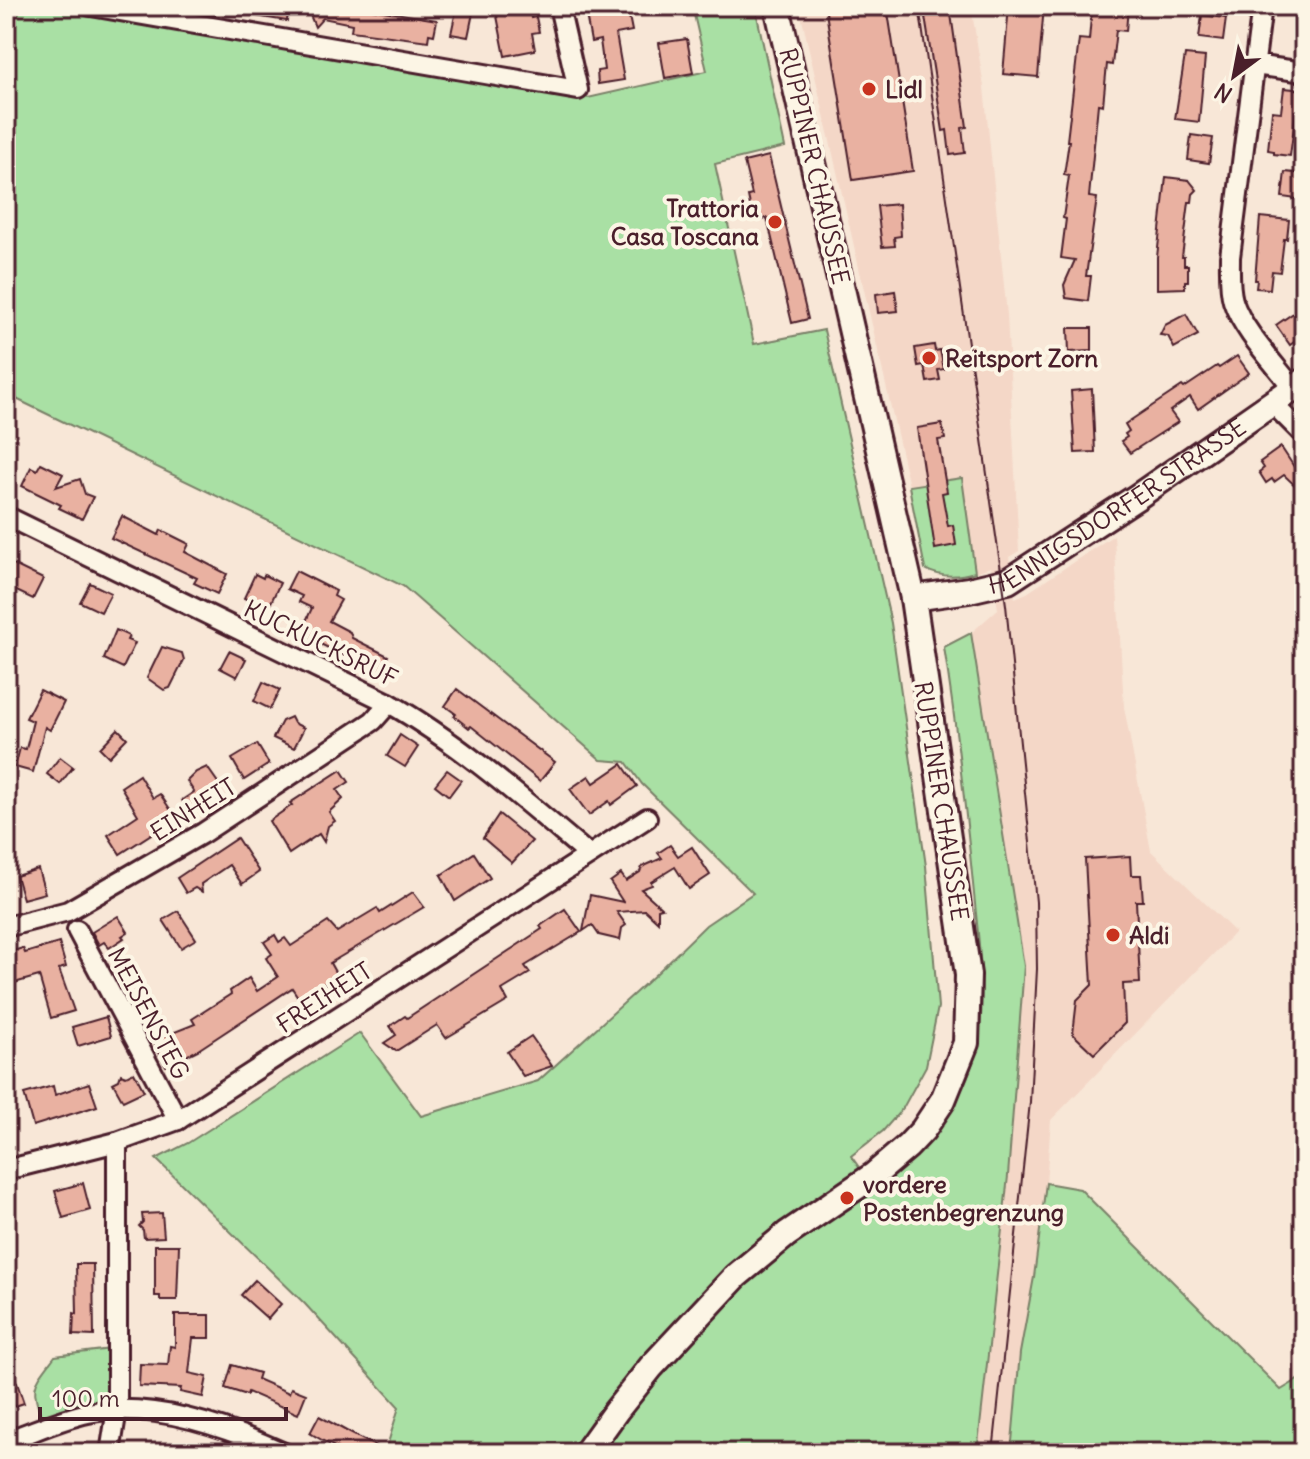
<svg xmlns="http://www.w3.org/2000/svg" width="1310" height="1459" font-family="Delius,sans-serif">
<rect width="100%" height="100%" fill="#f8e7d7"/>
<filter id="ink" filterUnits="userSpaceOnUse"><feTurbulence type="fractalNoise" baseFrequency=".0125" numOctaves="2"/><feDisplacementMap in="SourceGraphic" scale="16" xChannelSelector="R" yChannelSelector="G"/><feConvolveMatrix kernelMatrix="1 2 1 2 8 2 1 2 1" color-interpolation-filters="sRGB"/></filter>
<g filter="url(#ink)">
<path fill="#f4d7c7" d="M799 6H971L984 87 1007 315 1019 551 1009 557 1015 598 1027 593 1114 535 1124 707 1151 851 1235 932 1051 1120 1046 1183 1034 1277 1020 1353 1011 1453H978L989 1330 1008 1176 1024 966 971 633 998 609 991 567 975 572 962 478 909 486Z"/>
<g fill="#a9e0a4" stroke="#7a8068" stroke-width="2">
<path d="M6 6H91L578 90 588 98 707 71 692 6H755L785 147 715 164 754 344 824 330 891 623 926 866 938 1007 926 1066 903 1108 883 1131 851 1156 873 1187C922 1154 950 1125 971 1068 990 1018 979 946 974 894 966 811 957 729 944 647L971 633 1024 966 1008 1176 977 1453H385L399 1407 305 1304 156 1159 188 1143 360 1033 421 1116 538 1081 657 973 706 925 753 893 642 784 626 762 601 760 403 586 6 394Z"/>
<path d="M962 478 975 572C958 577 941 578 925 569L909 486Z"/>
<path d="M1046 1183 1080 1189 1281 1390 1304 1376V1453H1011L1020 1353 1034 1277Z"/>
<path d="M111 1349 109 1400 43 1422C31 1384 31 1388 55 1356Z"/>
</g>
<g fill="#e9b1a1" stroke="#4a1f2b" stroke-width="2">
<path d="M238 6H289L287 21 238 13Z"/>
<path d="M295 6H354L437 20 434 35 429 34 428 41 351 31 352 24 323 18 315 27 310 15 294 12Z"/>
<path d="M457 6 474 8 468 37 451 34Z"/>
<path d="M521 6H529L531 18 536 17 539 32 532 33 535 50 505 56 496 11Z"/>
<path d="M601 6H627L632 31 616 34 624 80 598 84 597 71 604 70 600 40 591 42 585 9Z"/>
<path d="M825 6H887L913 171 853 180Z"/>
<path d="M1009 6H1044L1038 77 1003 74Z"/>
<path d="M1092 6 1128 7 1126 31 1116 30 1112 65 1107 64 1103 105 1098 104 1089 197 1097 198 1086 276H1091L1088 301 1066 298 1064 285 1075 260 1061 258 1066 219 1063 218 1069 176 1064 175 1069 141H1067L1079 39 1089 40Z"/>
<path d="M950 7 967 127 962 128 965 153 950 155 947 130 943 131 924 10Z"/>
<path d="M1202 15 1226 18 1223 41 1199 38Z"/>
<path d="M687 39 693 73 665 78 659 43Z"/>
<path d="M1185 55 1205 57 1199 122 1175 119Z"/>
<path d="M1284 88 1304 90V112L1296 111 1290 156 1274 154V151L1268 150 1272 111 1281 112Z"/>
<path d="M1191 135 1213 138 1209 163 1188 160Z"/>
<path d="M769 156 808 319 792 323 767 218 758 220 755 209 751 210 748 196 752 195 744 162Z"/>
<path d="M1285 172 1304 174V200L1282 197Z"/>
<path d="M1166 177 1189 180 1197 190 1193 194 1192 202H1189L1182 257H1184V265H1188V281H1185V288L1157 289V257Z"/>
<path d="M899 204 901 236 894 237 895 246 882 247 877 206Z"/>
<path d="M1260 217 1289 220 1287 239H1284L1280 272 1272 271 1270 289 1256 288 1257 280H1255Z"/>
<path d="M895 291 898 311 878 313 876 294Z"/>
<path d="M1295 312 1304 326V335L1290 345 1276 325Z"/>
<path d="M1186 314 1198 335 1174 348 1168 336 1160 335 1165 325Z"/>
<path d="M1068 328H1092V351L1069 352Z"/>
<path d="M934 345 935 351 940 350 944 369 938 370 940 380 927 382 924 365 918 366 915 348Z"/>
<path d="M1237 356 1249 373 1198 409 1190 397 1170 411 1178 422 1130 453 1121 441 1127 437 1125 434 1129 431 1125 424 1182 386 1184 388 1217 366 1219 368Z"/>
<path d="M1092 389 1095 452 1075 453 1071 391Z"/>
<path d="M942 424 945 439 938 440 947 492 942 493 948 526 953 525 956 545 935 549 917 428Z"/>
<path d="M1281 447 1304 482V494L1284 475 1274 482 1272 479 1266 483 1259 472 1264 468 1260 462Z"/>
<path d="M41 463 63 474 56 487 80 479 85 494 93 497 82 519 59 508 61 505 22 486 31 467 37 470Z"/>
<path d="M122 516 159 535 161 530 189 544 185 552 227 574 217 594 194 583 197 578 111 538Z"/>
<path d="M6 561 43 579 33 599 6 586Z"/>
<path d="M296 571 336 591 334 596 341 600 329 621 350 632 352 638 388 656 379 673 300 634 312 608 299 602 302 596 287 589Z"/>
<path d="M255 574 263 578 264 575 280 583 268 609 244 598Z"/>
<path d="M90 583 111 593 101 612 80 602Z"/>
<path d="M116 630 129 636 127 640 135 643 123 668 104 659Z"/>
<path d="M162 647 182 653 184 660 170 688 164 690 147 678Z"/>
<path d="M229 651 246 659 237 677 220 668Z"/>
<path d="M263 682 280 690 270 709 254 701Z"/>
<path d="M457 689 555 762 540 781 471 726 469 728 454 716 456 714 445 706Z"/>
<path d="M40 690 64 702 50 730 45 727 33 772 15 767 20 748 26 749 33 721 26 718Z"/>
<path d="M291 717 294 723 304 728 294 748 273 738 282 721Z"/>
<path d="M118 729 127 738 109 757 100 748Z"/>
<path d="M400 735 418 747 405 767 387 756Z"/>
<path d="M257 744 269 764 244 780 232 759Z"/>
<path d="M60 757 73 767 60 784 47 774Z"/>
<path d="M622 764 637 786 611 805 609 801 589 815 570 789 589 776 594 783Z"/>
<path d="M207 767 221 787 200 801 203 805 190 813 182 800 194 792 187 781 196 772Z"/>
<path d="M341 770 349 782 337 790 343 799 329 812 335 821 328 826 324 842 319 834 289 854 269 821 292 805 290 803Z"/>
<path d="M447 770 461 780 449 796 435 785Z"/>
<path d="M139 775 153 798 160 794 176 818 120 854 108 835 138 815 121 787Z"/>
<path d="M499 814 532 841 512 863 483 838Z"/>
<path d="M237 838 259 872 242 884 229 865 201 884 202 892 195 888 186 893 177 878Z"/>
<path d="M670 845 678 856 692 847 710 875 689 889 675 867 651 882 652 885 641 889 662 908 658 909V922L645 910 617 912 626 925 622 928 620 940 599 935 592 925 583 931 590 895 623 902 610 882 621 874 626 881 640 872 642 867 662 858 658 853Z"/>
<path d="M474 853 490 878 455 901 441 875Z"/>
<path d="M1130 856 1131 875H1141L1143 901H1136L1140 983 1123 984 1125 1023 1094 1054 1073 1034 1077 1000 1092 985 1085 859Z"/>
<path d="M38 869 45 893 23 899 16 876Z"/>
<path d="M413 892 424 907 330 963 340 981 328 989 325 983 300 1000 292 988 198 1050 166 1066 155 1044 162 1037 195 1024 192 1019 231 994 230 991 249 978 257 991 278 977 266 958 272 954 264 942 275 935 279 942 285 938 291 946 328 922 337 932 377 908 380 913Z"/>
<path d="M565 909 581 932 525 966 530 973 502 990 508 1001 446 1038 437 1025 396 1051 384 1043 396 1035 390 1026 405 1016 407 1018 542 929 540 926Z"/>
<path d="M178 911 196 939 181 948 163 920Z"/>
<path d="M118 916 128 932 122 936 124 938 109 948 104 942 99 945 92 932Z"/>
<path d="M59 943 66 967 59 969 74 1011 51 1018 39 976 11 984 6 968V953L23 948 25 953Z"/>
<path d="M106 1017 111 1036 78 1046 72 1027Z"/>
<path d="M531 1036 552 1066 523 1076 507 1052Z"/>
<path d="M134 1072 144 1091 123 1101 113 1083 119 1080 121 1074 126 1076Z"/>
<path d="M89 1083 97 1106 33 1126 24 1094 53 1086 55 1095Z"/>
<path d="M83 1183 90 1210 63 1218 55 1191Z"/>
<path d="M162 1213 164 1237 144 1238 143 1230 139 1226 143 1222 142 1214Z"/>
<path d="M155 1245H179L177 1300H160V1296H155Z"/>
<path d="M76 1264H93L94 1336 73 1335 74 1313 77 1314Z"/>
<path d="M255 1280 281 1304 268 1319 241 1295Z"/>
<path d="M175 1315H210V1338H193L189 1373 207 1377 203 1397 180 1392 181 1388 139 1386 140 1364 168 1365 170 1346 175 1347Z"/>
<path d="M8 1357 24 1403 6 1409V1358Z"/>
<path d="M232 1365 259 1373 257 1379 289 1393 291 1388 306 1394 298 1414 248 1392 247 1395 225 1388Z"/>
<path d="M319 1416 350 1433 389 1453H346L327 1443 310 1433Z"/>
</g>
<g fill="none" stroke-linecap="round" stroke-linejoin="round">
<g stroke="#4a1f2b" stroke-width="24">
<g id="street">
<path d="M91 6 578 90 559 6"/>
<path d="M1262 6 1230 257C1230 271 1229 287 1233 301 1242 330 1275 364 1293 388"/>
<path d="M1254 65 1304 72"/>
<path d="M1273 404 1304 435"/>
<path d="M6 516 389 703C462 745 525 801 589 855"/>
<path d="M6 927 68 911 203 833 373 721 389 703"/>
<path d="M77 930 178 1120"/>
<path d="M6 1170 117 1142 178 1120 647 818"/>
<path d="M6 1441C33 1432 60 1419 88 1413 151 1400 227 1427 284 1453"/>
<path d="M110 1453 117 1409V1142"/>
</g>
</g>
<g stroke="#4a1f2b" stroke-width="30">
<g id="secondary">
<path id="s1" d="M913 598 969 590 1008 581 1137 497 1304 381"/>
<path d="M586 1453 616 1411 651 1367 736 1276 787 1234 874 1175 908 1146 923 1130 943 1100 966 1043 968 975 913 598 777 6"/>
</g>
</g>
<use href="#street" stroke="#fcf5e5" stroke-width="18"/>
<use href="#secondary" stroke="#fcf5e5" stroke-width="24"/>
<path stroke="#4a1f2b" stroke-width="2" d="M919 6 1006 605 1036 902 1037 969 1030 1102 993 1453"/>
</g>
</g>
<g fill="#c8321e" stroke="#fcf5e5" stroke-width="3">
<circle cx="869" cy="89" r="8"/>
<circle cx="775" cy="222" r="8"/>
<circle cx="929" cy="358" r="8"/>
<circle cx="1113" cy="935" r="8"/>
<circle cx="847" cy="1198" r="8"/>
</g>
<g text-anchor="middle" dominant-baseline="central" stroke-width="8" stroke-linejoin="round" paint-order="stroke">
<g font-size="24" font-weight="bold" fill="#4a1f2b" stroke="#fcf5e5" text-anchor="start">
<text x="885" y="89">Lidl</text>
<text x="759" y="208" text-anchor="end">Trattoria<tspan x="759" dy="28">Casa Toscana</tspan></text>
<text x="945" y="358">Reitsport Zorn</text>
<text x="1129" y="935">Aldi</text>
<text x="863" y="1184">vordere<tspan x="863" dy="28">Postenbegrenzung</tspan></text>
</g>
<g font-size="24" fill="#4a1f2b" stroke="#fcf5e5">
<text transform="translate(815 166) rotate(77)">RUPPINER CHAUSSEE</text>
<text stroke="none"><textPath href="#s1" startOffset="228">HENNIGSDORFER STRASSE</textPath></text>
<text transform="translate(321 643) rotate(26)">KUCKUCKSRUF</text>
<text transform="translate(942 801) rotate(81)">RUPPINER CHAUSSEE</text>
<text transform="translate(193 809) rotate(-32)">EINHEIT</text>
<text transform="translate(324 997) rotate(-33)">FREIHEIT</text>
<text transform="translate(149 1013) rotate(62)">MEISENSTEG</text>
</g>
</g>
<rect width="1310" height="1459" fill="none" stroke="#fcf5e5" stroke-width="32"/>
<rect x="16" y="16" width="1278" height="1427" fill="none" stroke="#4a1f2b" stroke-width="3" filter="url(#ink)"/>
<g transform="translate(1234 76) rotate(212)" stroke="#fcf5e5" stroke-width="6" paint-order="stroke">
<path d="M0-6L14 30L0 20L-14 30Z" fill="#4a1f2b"/>
<text y="-12" font-size="22" font-weight="bold" text-anchor="middle" fill="#4a1f2b">N</text>
</g>
<path d="M40 1407v12h246v-12" fill="none" stroke="#4a1f2b" stroke-width="4"/>
<text x="52" y="1407" font-size="24" fill="#4a1f2b" stroke="#fcf5e5" stroke-width="6" paint-order="stroke">100 m</text>
</svg>
